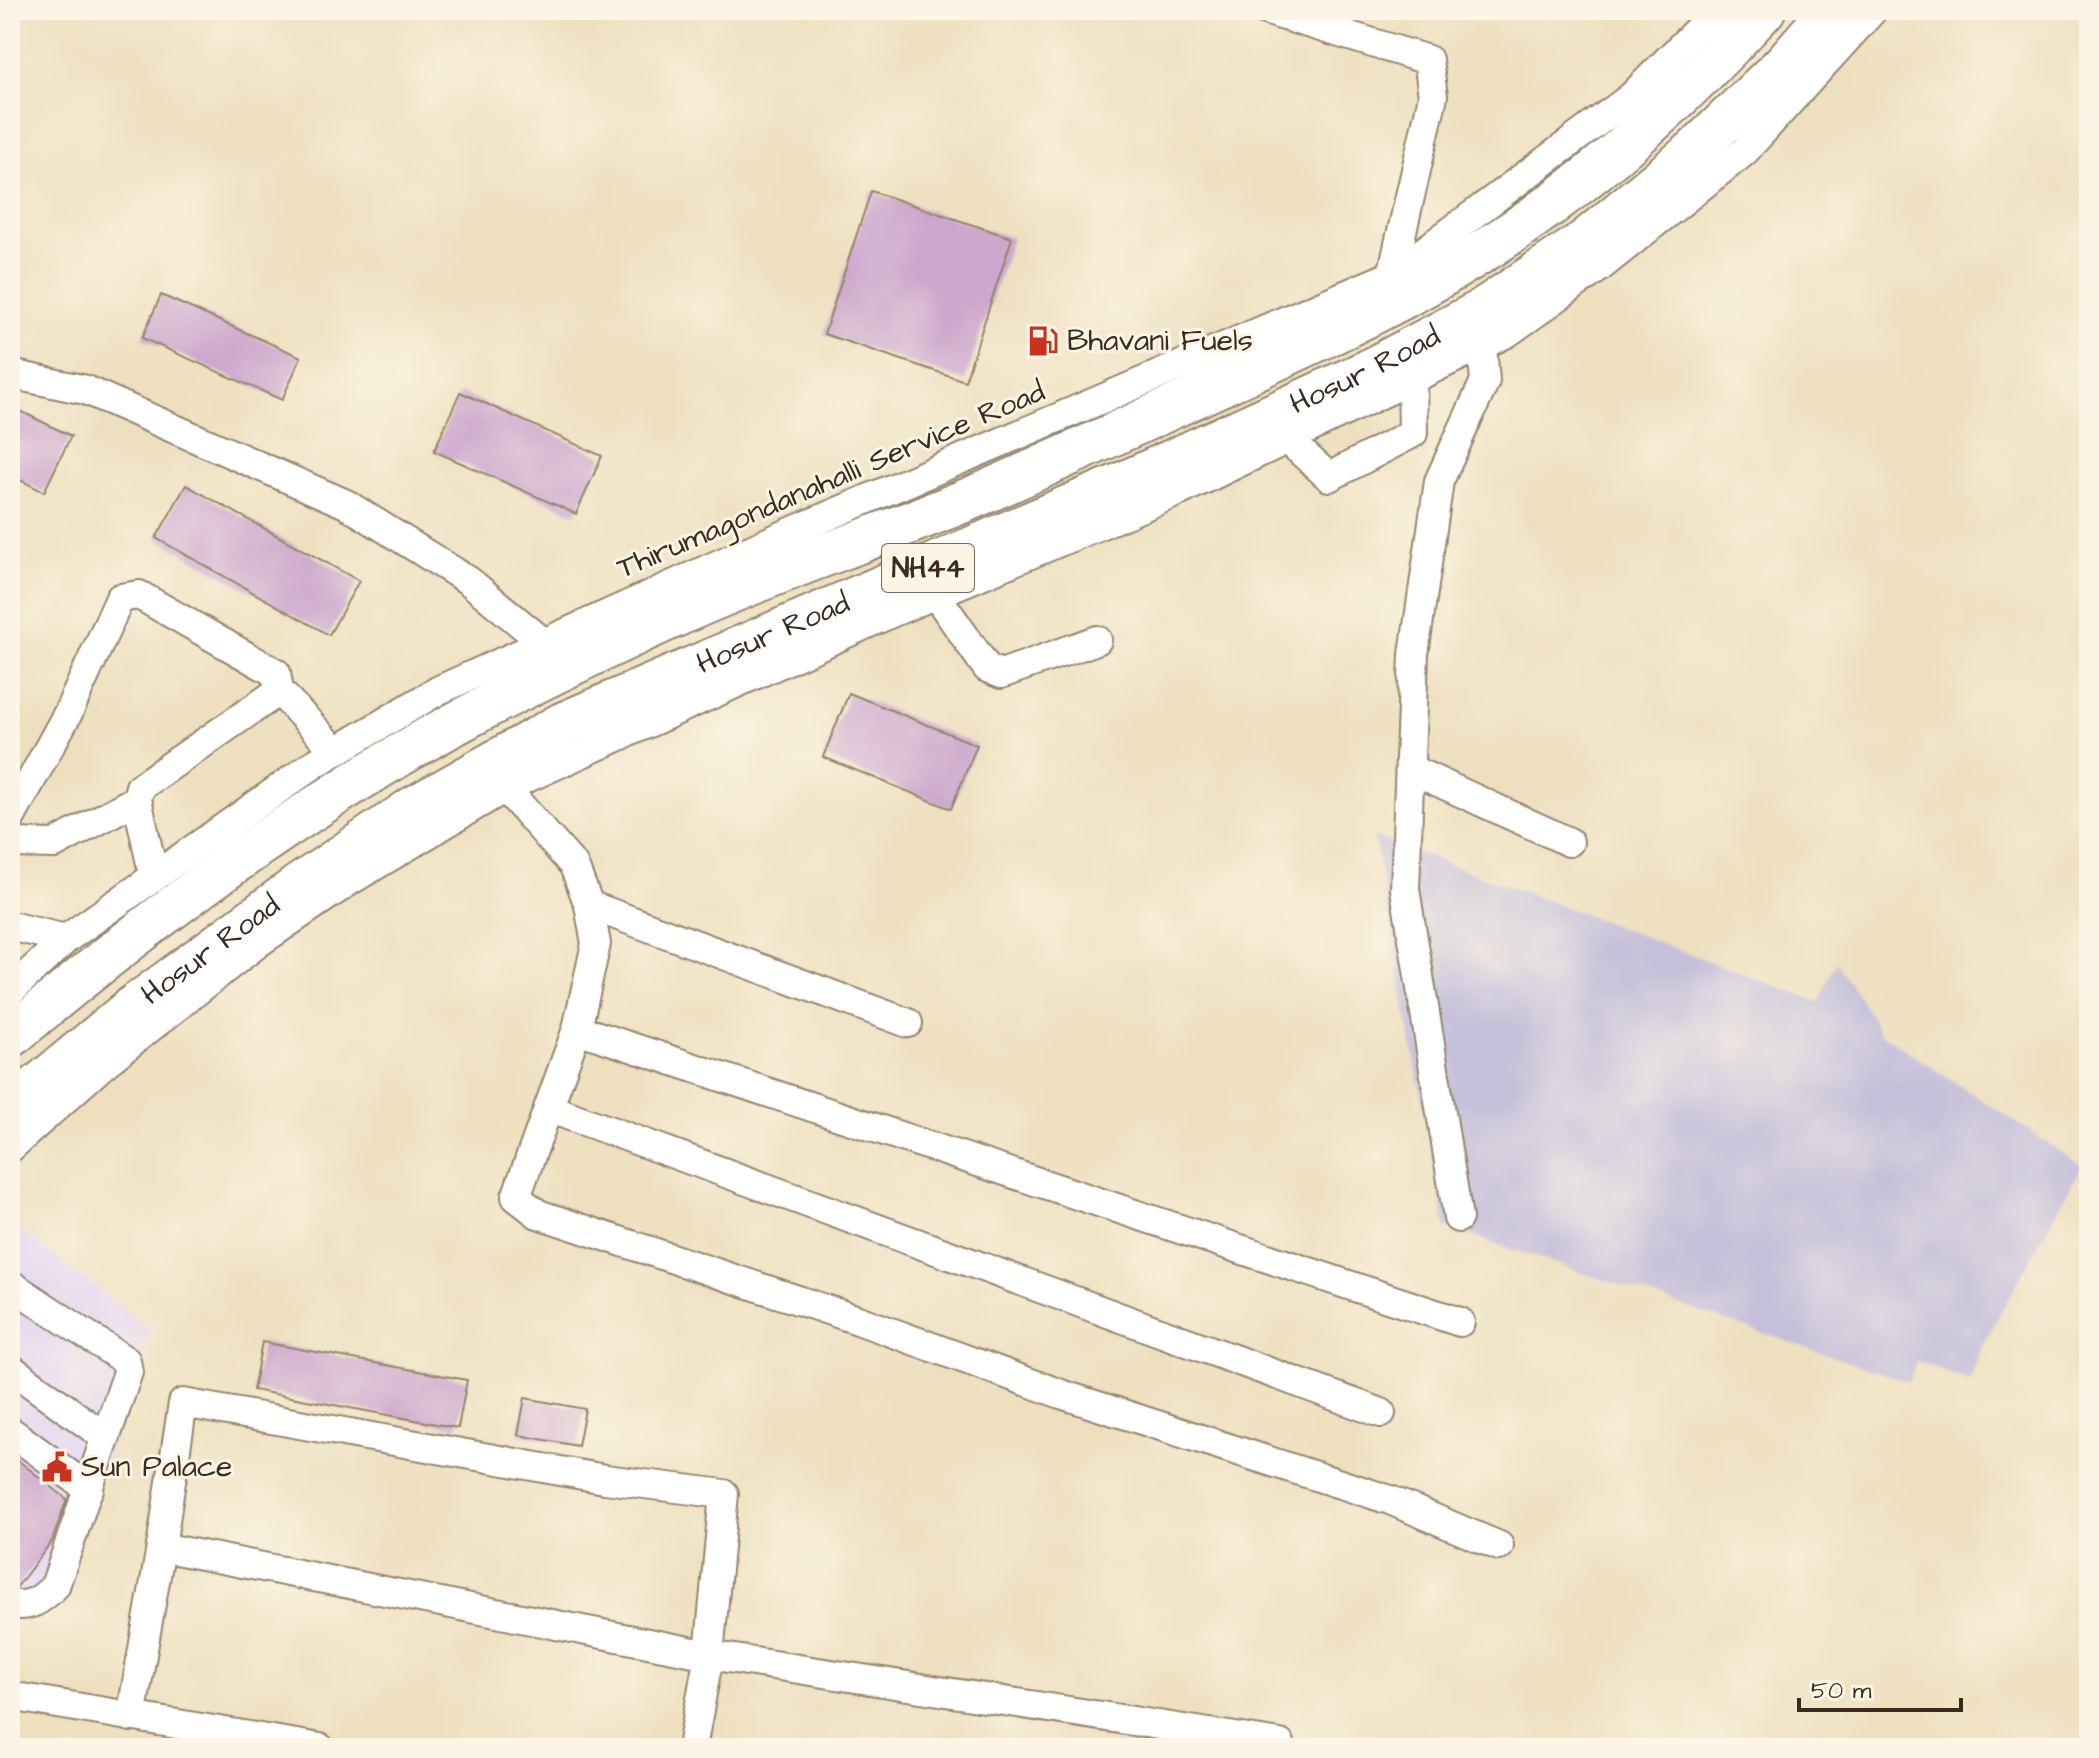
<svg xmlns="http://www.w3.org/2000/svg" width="2099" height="1758" font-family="'Architects Daughter',sans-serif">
<rect width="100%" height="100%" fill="#fcf5e5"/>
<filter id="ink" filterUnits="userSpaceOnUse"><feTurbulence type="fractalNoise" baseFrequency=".0125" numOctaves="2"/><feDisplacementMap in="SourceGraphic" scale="16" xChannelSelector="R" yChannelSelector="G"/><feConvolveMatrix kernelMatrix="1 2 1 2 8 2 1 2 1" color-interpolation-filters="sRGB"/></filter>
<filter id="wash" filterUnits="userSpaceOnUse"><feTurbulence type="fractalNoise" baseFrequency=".006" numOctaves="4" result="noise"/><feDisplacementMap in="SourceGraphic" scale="32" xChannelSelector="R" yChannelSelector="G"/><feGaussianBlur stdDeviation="1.8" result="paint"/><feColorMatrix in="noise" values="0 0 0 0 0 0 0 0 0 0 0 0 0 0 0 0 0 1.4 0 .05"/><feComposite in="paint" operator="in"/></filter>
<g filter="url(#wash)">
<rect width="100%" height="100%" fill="#eee0bf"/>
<path fill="#e2d4f3" d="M10 1222 151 1329 56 1609 10 1606Z"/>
<path fill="#c5c0da" d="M1374 836 1819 1002 1836 962 1882 1034 2082 1166 1984 1343 1970 1382 1916 1361 1909 1382 1445 1227Z"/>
<g id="blocks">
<g fill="#cda7cd">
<path d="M871 191 1012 238 965 381 824 334Z"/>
<path d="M161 295 301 357 282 400 142 338Z"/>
<path d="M460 392 602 456 576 514 434 451Z"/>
<path d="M10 406 71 436 44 492 10 475Z"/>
<path d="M186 485 359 581 329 635 156 538Z"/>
<path d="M849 693 977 745 951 809 823 757Z"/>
<path d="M262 1342 467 1380 458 1428 253 1390Z"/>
<path d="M525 1398 585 1409 578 1446 518 1435Z"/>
<path d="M10 1454 67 1499 52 1541 16 1588 10 1587Z"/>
</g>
</g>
</g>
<g filter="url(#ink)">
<use href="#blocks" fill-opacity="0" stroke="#94856e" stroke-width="2"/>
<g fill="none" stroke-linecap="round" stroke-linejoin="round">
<g stroke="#94856e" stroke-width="32">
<g id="minor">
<path d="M1265 10 1428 60 1433 96 1392 275"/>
<path d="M10 374 86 390 346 504 469 581 544 643"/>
<path d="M1288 440 1329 477 1413 433 1412 380"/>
<path d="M936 595 987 668 1001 674 1097 640"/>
<path d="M1410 769 1569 842"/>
<path d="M505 788 574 866 589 905 596 944 577 1029 516 1197 538 1214 858 1320 1061 1394 1390 1500 1499 1546"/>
<path d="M10 819 68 713 120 598 139 595 276 673 279 691 336 751"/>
<path d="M10 843 55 844 137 799"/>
<path d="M154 877 137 799 140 787 279 691"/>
<path d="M589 905 908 1023"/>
<path d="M10 926 66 939"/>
<path d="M10 991 66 939 314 764 439 690 779 537 1392 275 1631 97 1717 10"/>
<path d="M577 1029 1460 1322"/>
<path d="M551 1109 1381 1413"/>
<path d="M10 1148 104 1064 258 943 351 880 505 788 898 610 1180 491 1507 333 1600 267 1744 152 1873 10"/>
<path d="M1458 1218 1405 889 1414 654 1439 481 1485 381 1482 347"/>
<path d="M10 1284 126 1361 128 1372 55 1586C41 1600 30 1608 10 1604"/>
<path d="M10 1368 105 1437"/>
<path d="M10 1431 89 1489"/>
<path d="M161 1547 183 1403 605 1479 724 1494 709 1655 1280 1744 1279 1748"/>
<path d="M10 1696 320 1748"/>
<path d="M131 1717 161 1547 709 1655 692 1748"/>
</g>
</g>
<g stroke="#94856e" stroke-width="46">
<g id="highway">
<path d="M10 1037C140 927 280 823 429 738 509 693 593 653 677 615 774 571 876 538 974 497 1059 460 1143 421 1227 382 1328 336 1427 291 1518 228 1608 167 1691 90 1764 10"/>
<path id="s1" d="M10 1109 133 1007 298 886 413 808 562 724 1119 485 1368 371 1479 312 1585 241 1694 151 1784 64 1831 10"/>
</g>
</g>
<use href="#minor" stroke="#fff" stroke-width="28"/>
<use href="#highway" stroke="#fff" stroke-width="42"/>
</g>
</g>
<defs>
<g id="fuel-bare" transform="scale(2.4)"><path d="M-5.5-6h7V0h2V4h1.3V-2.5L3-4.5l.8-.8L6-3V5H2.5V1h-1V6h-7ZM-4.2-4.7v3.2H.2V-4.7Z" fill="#c8321e" stroke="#fcf5e5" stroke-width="2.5" paint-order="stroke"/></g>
<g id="civic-bare" transform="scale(2.4)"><path d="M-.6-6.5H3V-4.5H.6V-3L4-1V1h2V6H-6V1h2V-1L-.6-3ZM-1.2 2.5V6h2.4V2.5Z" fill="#c8321e" stroke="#fcf5e5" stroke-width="2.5" paint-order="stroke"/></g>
</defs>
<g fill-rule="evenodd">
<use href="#fuel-bare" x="1043" y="341"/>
<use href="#civic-bare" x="57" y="1467"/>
</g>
<g text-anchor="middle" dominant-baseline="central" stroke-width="6" stroke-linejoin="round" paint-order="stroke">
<rect fill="#fcf5e5" stroke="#75675a" stroke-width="2" x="882" y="544" width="92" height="48" rx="6"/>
<g font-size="28" font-weight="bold" fill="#3b2a1e">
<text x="928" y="568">NH44</text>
</g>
<g font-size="30" fill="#3b2a1e" stroke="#fcf5e5" text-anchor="start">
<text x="1067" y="341">Bhavani Fuels</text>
<text x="81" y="1467">Sun Palace</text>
</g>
<g font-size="30" fill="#3b2a1e" stroke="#fcf5e5">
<text stroke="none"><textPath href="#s1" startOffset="1552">Hosur Road</textPath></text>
<text transform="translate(831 480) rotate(-23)">Thirumagondanahalli Service Road</text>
<text stroke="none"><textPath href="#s1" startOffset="904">Hosur Road</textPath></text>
<text stroke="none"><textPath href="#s1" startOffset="256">Hosur Road</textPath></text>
</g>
</g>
<rect width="2099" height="1758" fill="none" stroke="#fcf5e5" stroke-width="40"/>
<path d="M1799 1698v12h162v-12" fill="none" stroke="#3b2a1e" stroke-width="4"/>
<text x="1811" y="1698" font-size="24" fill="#3b2a1e" stroke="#fcf5e5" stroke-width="6" paint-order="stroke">50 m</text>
</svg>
